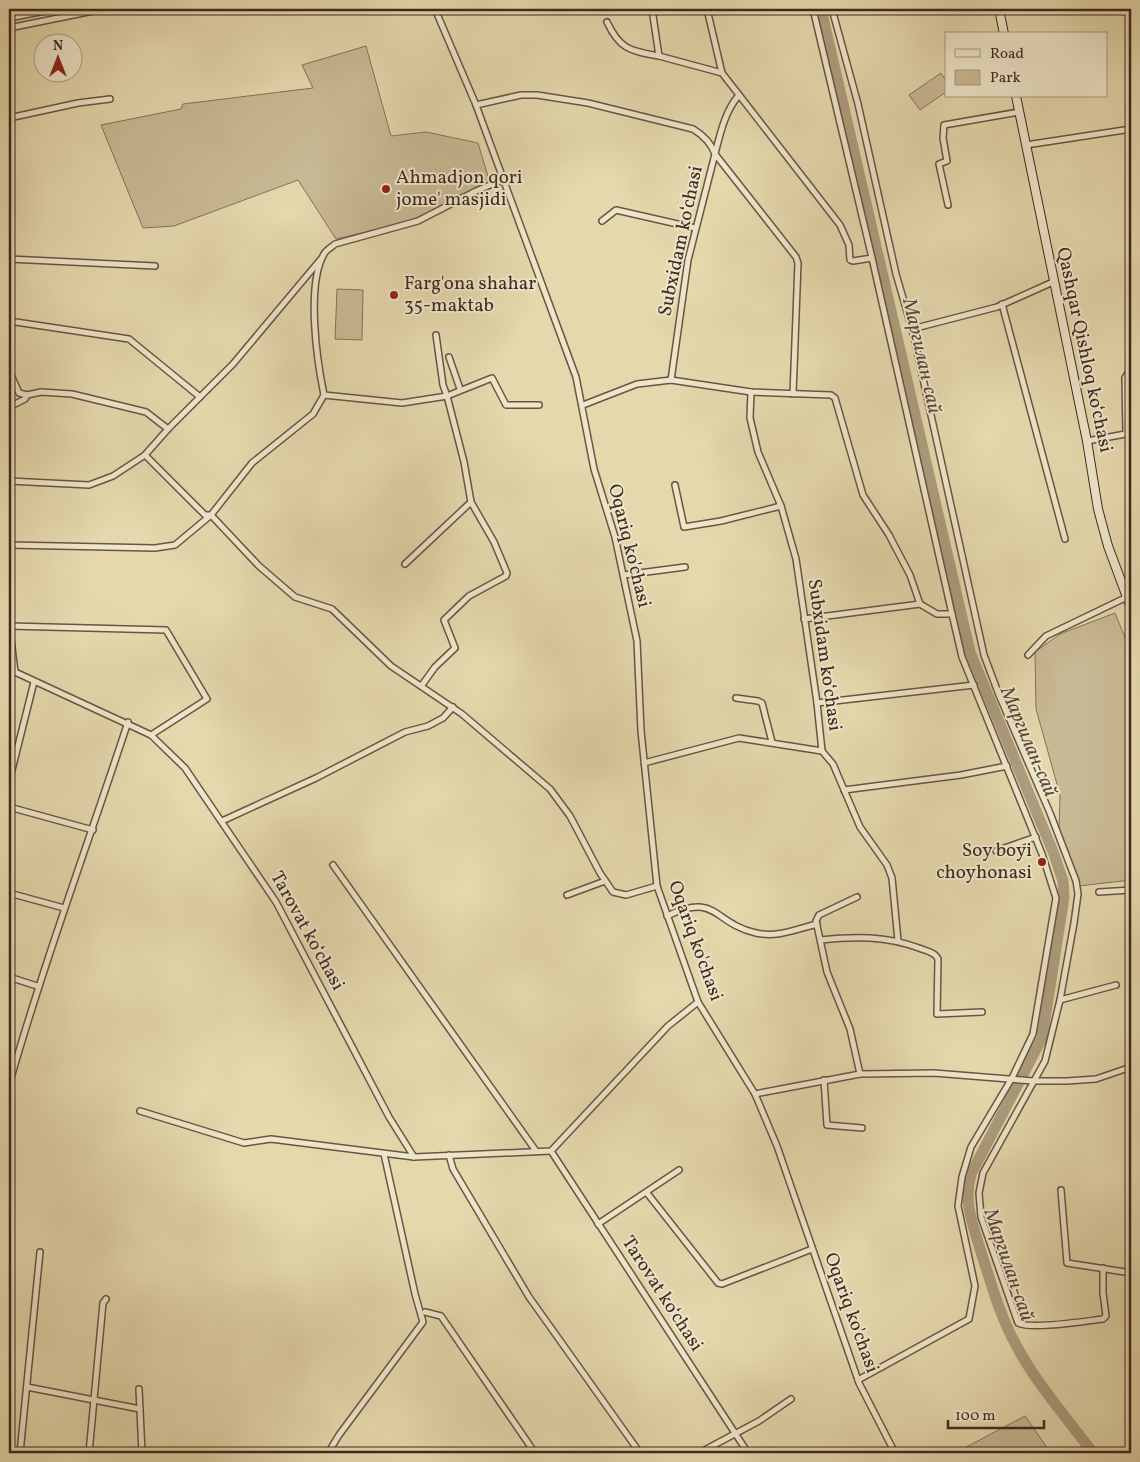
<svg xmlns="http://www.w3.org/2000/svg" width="1140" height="1462" font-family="Vollkorn,serif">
<rect width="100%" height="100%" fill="#e5d8ad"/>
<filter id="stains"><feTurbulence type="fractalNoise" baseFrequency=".004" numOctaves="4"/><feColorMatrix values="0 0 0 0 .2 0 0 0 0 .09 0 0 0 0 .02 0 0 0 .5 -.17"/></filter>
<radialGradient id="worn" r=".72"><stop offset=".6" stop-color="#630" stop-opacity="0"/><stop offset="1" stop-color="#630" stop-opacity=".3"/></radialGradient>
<g fill="#c9ba95" stroke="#84725b">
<path d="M366 46 391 136 426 132 478 143 490 183 447 200 448 203 408 222 336 239 298 180 174 226 143 228 101 125 181 109 183 104 313 88 302 65Z"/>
<path d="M941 73 946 81V92L920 110 909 95Z"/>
<path d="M337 289 363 290 362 340 335 339Z"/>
<path d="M1115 613 1131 652V880L1079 886 1059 831 1060 795 1036 709 1035 652 1060 634Z"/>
<path d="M1025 1416 1051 1453H955Z"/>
</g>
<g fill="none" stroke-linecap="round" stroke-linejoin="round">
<path stroke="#ac9c7d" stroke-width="11" d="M821 9 970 652 1054 854 1063 881 1064 897 1042 1038 971 1174C963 1202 973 1225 981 1252 991 1283 1000 1316 1016 1345 1036 1383 1067 1418 1093 1453"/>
<g stroke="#685544" stroke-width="8">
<g id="minor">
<path d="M424 9H435"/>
<path d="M435 9 476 105 576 377 594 469 615 537 637 641 641 731 657 886 698 1002 755 1094 777 1146 859 1383 895 1453"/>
<path d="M652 9 659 56 722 73 840 225 849 245 850 260 853 261 872 258 813 9"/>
<path d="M707 9 722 73"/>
<path d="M832 9 858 104 896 274 912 329 984 655 999 695 1050 813 1076 881 1078 894 1074 923 1060 1000 1116 985"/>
<path d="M9 18 55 9"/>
<path d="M607 22C620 50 631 51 659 56"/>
<path d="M9 28 103 9"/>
<path d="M739 95C725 111 720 134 715 154L796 257 798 263 793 394"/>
<path d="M476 105 521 95H537L588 103 693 129C703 135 711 143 715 154L688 260 671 380"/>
<path d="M9 118 78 103 110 99"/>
<path d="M1026 145 1131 129"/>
<path d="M948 205 939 164 947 161 943 138 944 125 1019 112"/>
<path d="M602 221 616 210 695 228"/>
<path d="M872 258 952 614"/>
<path d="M9 259 155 266"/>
<path d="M1002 304 1065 539"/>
<path d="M9 321 129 339 200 397 168 429"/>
<path d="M912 329 997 307 1053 282"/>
<path d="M436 335 443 385 447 396 492 378 506 405H539"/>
<path d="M449 357 460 389"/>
<path d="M9 370 19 393 27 395 41 392 72 394 105 402 146 412 168 429 145 455 205 515H211L259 566 295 597 332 609 391 666 462 714 550 789 570 816 600 873 613 892 626 895 657 886"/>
<path d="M751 392 750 418 758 452 781 506 796 559 817 703 822 751 833 764 860 827 887 865 892 878 898 941"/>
<path d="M324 395 402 403 447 396 464 462 471 502 494 542 507 573 506 576 469 596 444 620 455 648 435 667 422 685"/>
<path d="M200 397 233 364 321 259"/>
<path d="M583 405 637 384 671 380 751 392 831 395 835 398 863 495 889 535 910 575 920 604"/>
<path d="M9 407 25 399 27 395"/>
<path d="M1130 433 1131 441"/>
<path d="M1126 434 1125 378 1131 368"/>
<path d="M1087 441 1131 433"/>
<path d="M9 481 89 485 113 476 145 455"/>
<path d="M675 485 684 527 721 521 781 506"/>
<path d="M9 545 155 548 175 545 211 515 252 463 313 414 324 395C317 361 306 286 324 254 326 250 332 247 335 244L418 221 476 191 502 180"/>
<path d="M405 564 471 502"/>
<path d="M624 575 685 567"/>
<path d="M804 619 920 604 937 614H952L962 657 1042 854 1056 898 1033 1034 1012 1078 971 1147 962 1177 958 1206 975 1286 969 1319 858 1380"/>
<path d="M9 623 15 672 151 735 185 768 276 902 389 1117 414 1157"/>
<path d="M9 626 166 630 207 699 151 735"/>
<path d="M1028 655 1046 636 1127 597"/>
<path d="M736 698 758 701 762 703 772 742"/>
<path d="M817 703 974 685"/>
<path d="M644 763 739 738 822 751"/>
<path d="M9 782 34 682"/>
<path d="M844 790 961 775 1007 766"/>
<path d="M9 807 93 830"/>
<path d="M222 821 316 778 405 732 428 726 443 718 453 707"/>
<path d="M996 851 1036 837"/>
<path d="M333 865 536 1151"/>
<path d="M1099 892 1131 890"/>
<path d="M9 893 64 908"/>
<path d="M567 895 605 881"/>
<path d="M857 897 819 915 816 921 827 972 850 1029 860 1074"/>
<path d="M667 916C718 892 712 923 756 933 777 938 797 929 817 924"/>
<path d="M821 940C855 936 886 936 919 948 926 951 935 952 938 959L937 1014 982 1012"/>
<path d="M9 977 37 986"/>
<path d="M1060 1000 1045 1061 983 1173 979 1193 981 1217 1018 1323C1032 1330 1085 1321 1103 1319L1106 1316 1103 1293V1268"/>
<path d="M824 1080 827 1125 862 1128"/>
<path d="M9 1085C44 962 88 844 128 722"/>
<path d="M755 1094 860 1074 934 1073 1033 1081H1067L1096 1079 1131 1067"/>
<path d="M140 1111 244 1143 271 1139 414 1157 551 1151 668 1026 698 1002"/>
<path d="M551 1151 748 1453"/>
<path d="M449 1155 453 1169 529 1297 640 1453"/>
<path d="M1061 1190 1067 1263 1131 1273"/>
<path d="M647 1193 718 1283 722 1284 812 1249"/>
<path d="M598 1224 679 1170"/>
<path d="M425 1312 441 1316 535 1453"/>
<path d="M27 1387 140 1409"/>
<path d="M139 1389 142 1453"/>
<path d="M20 1453 40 1252"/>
<path d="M89 1453 103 1303 106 1299"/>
<path d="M328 1453 339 1435 423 1322 415 1294 384 1154"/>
<path d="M699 1453 759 1421 791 1399"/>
</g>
</g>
<g stroke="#3e2921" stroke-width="10">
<g id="secondary">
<path d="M999 9 1004 34"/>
<path d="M1016 96 1087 441 1098 509 1108 546 1131 608"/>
</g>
</g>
<use href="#minor" stroke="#eee6ca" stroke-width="5"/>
<use href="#secondary" stroke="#eee6ca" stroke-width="8"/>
</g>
<g fill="#8f2418" stroke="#eee6ca" stroke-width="2">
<circle cx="386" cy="189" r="5"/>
<circle cx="394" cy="295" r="5"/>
<circle cx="1042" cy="862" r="5"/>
</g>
<g text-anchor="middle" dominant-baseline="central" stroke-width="4" stroke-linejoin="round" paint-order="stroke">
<g font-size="19" fill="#3e2921" stroke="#eee6ca" text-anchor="start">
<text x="396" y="178">Ahmadjon qori<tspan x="396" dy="22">jome' masjidi</tspan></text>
<text x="404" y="284">Farg'ona shahar<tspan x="404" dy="22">35-maktab</tspan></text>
<text x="1032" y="851" text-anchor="end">Soy boyi<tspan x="1032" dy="22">choyhonasi</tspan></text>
</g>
<g font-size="19" fill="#3e2921" stroke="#eee6ca">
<text transform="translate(681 241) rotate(-78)">Subxidam koʻchasi</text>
<text transform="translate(1084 350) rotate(78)">Qashqar Qishloq koʻchasi</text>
<text transform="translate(629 546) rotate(76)">Oqariq ko'chasi</text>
<text transform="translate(824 655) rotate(82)">Subxidam koʻchasi</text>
<text transform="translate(307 931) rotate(61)">Tarovat koʻchasi</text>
<text transform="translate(695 941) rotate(70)">Oqariq ko'chasi</text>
<text transform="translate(662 1294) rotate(57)">Tarovat koʻchasi</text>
<text transform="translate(851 1313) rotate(70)">Oqariq ko'chasi</text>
</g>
<g font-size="20" font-style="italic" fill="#5a4638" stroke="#eee6ca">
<text transform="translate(921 356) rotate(77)">Маргилан-сай</text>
<text transform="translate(1028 742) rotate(67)">Маргилан-сай</text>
<text transform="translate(1008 1265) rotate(71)">Маргилан-сай</text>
</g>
</g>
<rect width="1140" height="1462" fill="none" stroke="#e5d8ad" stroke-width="30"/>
<rect x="10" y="10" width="1120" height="1442" fill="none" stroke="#3e2921" stroke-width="2.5"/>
<rect x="15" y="15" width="1110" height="1432" fill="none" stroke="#3e2921"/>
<rect x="945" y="32" width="162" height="65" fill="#eee6ca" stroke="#a89a86"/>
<rect x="955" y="49" width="25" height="8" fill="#eee6ca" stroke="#a89a86"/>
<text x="990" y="58" font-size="15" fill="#3e2921">Road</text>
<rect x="955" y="70" width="25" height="15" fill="#c9ba95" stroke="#a89a86"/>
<text x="990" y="82" font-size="15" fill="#3e2921">Park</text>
<g transform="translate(58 58)"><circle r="24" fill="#eee6ca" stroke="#a89a86"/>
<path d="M0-4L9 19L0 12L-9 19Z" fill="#8f2418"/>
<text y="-8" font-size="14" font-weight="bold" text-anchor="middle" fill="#3e2921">N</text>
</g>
<path d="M948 1420v8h96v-8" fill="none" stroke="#3e2921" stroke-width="2.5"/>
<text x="955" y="1420" font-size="15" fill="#3e2921" stroke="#eee6ca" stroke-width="4" paint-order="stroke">100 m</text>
<rect width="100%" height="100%" filter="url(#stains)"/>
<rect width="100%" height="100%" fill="url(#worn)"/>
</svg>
